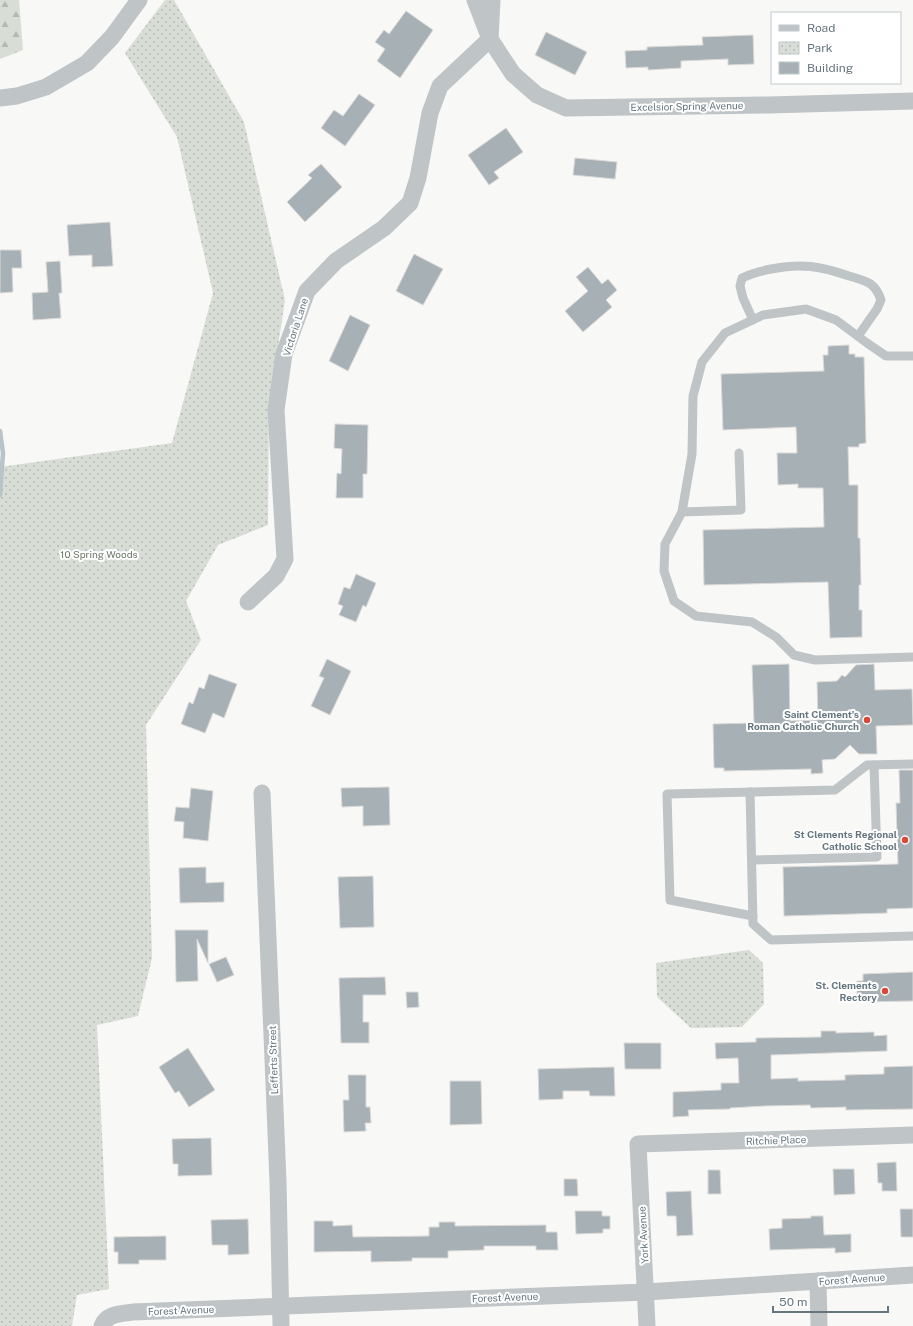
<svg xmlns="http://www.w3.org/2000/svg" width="913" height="1326" font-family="'Public Sans',sans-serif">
<defs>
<pattern id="forest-firs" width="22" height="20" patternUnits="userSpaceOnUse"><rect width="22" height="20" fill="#d8ddd5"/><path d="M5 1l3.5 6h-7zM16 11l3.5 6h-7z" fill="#b3b8b2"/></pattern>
<pattern id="park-dots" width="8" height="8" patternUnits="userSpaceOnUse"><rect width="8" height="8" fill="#d8ddd5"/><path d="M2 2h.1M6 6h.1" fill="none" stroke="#b3b8b2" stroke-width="1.8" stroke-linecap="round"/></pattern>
</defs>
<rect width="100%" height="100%" fill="#f8f8f6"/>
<path fill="url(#forest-firs)" d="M0 0H19L23 50 0 59Z"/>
<g fill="url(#park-dots)">
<path d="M165 0H174L244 122 285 300 269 406 268 525 218 545 186 601 201 640 146 725 152 958 138 1016 97 1025 109 1289 77 1295 72 1326H0V467L172 443 213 293 177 137 125 53Z"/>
<path d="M749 950 763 963 764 1004 742 1027 691 1028 657 997 656 963Z"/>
</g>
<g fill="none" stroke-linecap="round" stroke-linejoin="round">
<path stroke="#b8c4c7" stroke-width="4.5" d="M0 431 3 453 0 495"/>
</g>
<g fill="#a7b0b4" stroke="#dad9d8">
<path d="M406 11 433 30 400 78 377 61 385 49 375 42 384 30 389 34Z"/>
<path d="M546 32 587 52 575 75 535 55Z"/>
<path d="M753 35 754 64 728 65V59L681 61V68L648 70V67L626 68 625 51 647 50V47L703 45 702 37Z"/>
<path d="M359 94 375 105 345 146 321 128 334 110 343 116Z"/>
<path d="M506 128 523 152 494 172 499 178 489 185 468 155Z"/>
<path d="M575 158 617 162 615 179 573 175Z"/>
<path d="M321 164 342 187 305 222 287 202 312 178 308 175Z"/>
<path d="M110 222 113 266 92 267V255L69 256 67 225Z"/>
<path d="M0 250H21L22 268H12L13 292 0 293Z"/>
<path d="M414 254 443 269 423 305 396 291Z"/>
<path d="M60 261 62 293H59L61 318 33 320 32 293 48 292 46 262Z"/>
<path d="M588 267 602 284 608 279 617 290 606 300 612 307 583 332 565 311 588 291 576 277Z"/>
<path d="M350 315 370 325 348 371 329 361Z"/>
<path d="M849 345V354H855V357H864L866 443 859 444V447H848L849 485H858V538H860L861 585H859V610H862V637L830 638 828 582 704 585 703 530 824 527 823 488H798V484L778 485 777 453H797L796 427 723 430 721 374 824 371 823 355H828V346Z"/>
<path d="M335 424 368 425 367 474H363V498H336L337 473 341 474 342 449 334 448Z"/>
<path d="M356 574 376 583 366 607 363 605 356 622 339 615 343 606 338 604 344 587 350 589Z"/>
<path d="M327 659 351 671 330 715 311 706 324 678 319 676Z"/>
<path d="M789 664 790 721 818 720 817 682 837 681 842 675 845 677 856 665 874 664 875 690 912 689 913 725 876 726 877 754H859L850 745 835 759 822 760 823 773 811 774V769L724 771V768H714L713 724 754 723 752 665Z"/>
<path d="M209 674 237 684 224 718 213 713 205 733 181 724 189 702 193 704 199 687 204 689Z"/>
<path d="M899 770H913V908L887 909V913L784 916 783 867 898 864 896 803H900Z"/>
<path d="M389 787 390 825 363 826V806L342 807 341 788Z"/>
<path d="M191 788 213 791 208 841 183 838 184 822 174 821 176 807 189 808Z"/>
<path d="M206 867V883L224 882V902L180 903 179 868Z"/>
<path d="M373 876 374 927 340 928 338 877Z"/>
<path d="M175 930H208V963L197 939 198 981 176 982Z"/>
<path d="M226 957 234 975 217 982 209 964Z"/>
<path d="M913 972V1001L857 1002V981H863V974Z"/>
<path d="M385 977 386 995H363V1022H369V1043H341L339 978Z"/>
<path d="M406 992H418L419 1007 407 1008Z"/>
<path d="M821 1031H836V1033L874 1032V1036L887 1035V1051L771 1055V1079L798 1078V1081L845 1080V1075L884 1074V1067L913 1066V1109L846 1110V1107L811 1108 810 1105 764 1106 730 1108V1109L688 1110 689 1116 673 1117V1092L721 1090V1083H739L738 1058 716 1059 715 1043 756 1042V1038L821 1037Z"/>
<path d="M624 1043H661V1069H625Z"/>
<path d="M188 1048 215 1090 189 1107 179 1091 175 1093 159 1067Z"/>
<path d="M614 1067 615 1096H590L589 1091H563V1099L539 1100 538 1069Z"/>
<path d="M348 1075H366V1107H370L371 1123H365L366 1131 344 1132 343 1100H349Z"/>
<path d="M450 1081H481L482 1124 450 1125Z"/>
<path d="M211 1138 212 1175 178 1176V1164H173L172 1139Z"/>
<path d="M896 1162 897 1191H882V1183H878L877 1163Z"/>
<path d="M833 1169H854L855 1194 834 1195Z"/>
<path d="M708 1170H720L721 1194H708Z"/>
<path d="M564 1179H577L578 1196H564Z"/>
<path d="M691 1191 693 1235 677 1236 676 1216H667L666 1192Z"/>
<path d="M900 1209H913V1237H901Z"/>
<path d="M575 1211H602V1216H610V1229H603V1233L576 1234Z"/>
<path d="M811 1216H823L824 1235 851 1234V1252L835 1253V1248L770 1250 769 1229 782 1228V1219L811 1218Z"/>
<path d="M248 1219 249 1254 228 1255V1245H212L211 1220Z"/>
<path d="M314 1221H333V1226L352 1225 353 1237 429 1236V1227H439V1222H455V1226L546 1225V1232H557L558 1250H536V1246H484V1250L448 1251V1258H412V1261L371 1262V1251L314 1252Z"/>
<path d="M166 1236V1260H139V1264H118V1252H114V1237Z"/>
</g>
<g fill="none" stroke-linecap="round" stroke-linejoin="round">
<g stroke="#bfc4c7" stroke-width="9">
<path d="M753 320 743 298 740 286 742 278C752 273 761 271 771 269 802 263 820 266 849 276 866 281 875 282 881 300L877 309 858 336"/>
<path d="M913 356H886L867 343 836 320 806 309 763 315 725 333 702 362 693 396 692 454 682 512 665 544 664 571 674 601 696 616 752 622 776 637 794 655 815 660 913 657"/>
<path d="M682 512 741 510 739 453"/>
<path d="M750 792 753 924 771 940 913 936"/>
<path d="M752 860 877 857 874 765"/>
<path d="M753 916 670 900 667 794 835 790 867 765 913 764"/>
</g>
<g stroke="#bfc4c7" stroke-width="17">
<path d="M492 0 490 39 513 74 537 95 566 108 768 105 913 101"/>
<path d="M0 98 17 96 46 87 87 63 112 37 139 0"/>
<path d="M248 602 276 576 285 559 276 410 284 354 307 291 336 261 384 228 410 203 418 178 430 113 440 86 490 39 475 0"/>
<path d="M262 793 278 1181 281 1326"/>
<path d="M818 1281 819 1326"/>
<path d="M102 1326C107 1313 122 1314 133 1312L646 1292 913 1275"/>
<path d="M647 1326 638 1144 913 1135"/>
</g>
</g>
<g fill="#d74937" stroke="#fff" stroke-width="1.5">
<circle cx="867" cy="720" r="4"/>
<circle cx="905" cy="840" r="4"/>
<circle cx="885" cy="991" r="4"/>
</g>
<g text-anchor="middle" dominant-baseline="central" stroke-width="4" stroke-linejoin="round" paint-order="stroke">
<g font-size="10" fill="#65767e" stroke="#fff">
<text transform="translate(687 106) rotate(-1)">Excelsior Spring Avenue</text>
<text transform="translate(295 327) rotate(-72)">Victoria Lane</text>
<text transform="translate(273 1060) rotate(-92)">Lefferts Street</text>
<text transform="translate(776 1140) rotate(-2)">Ritchie Place</text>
<text transform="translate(643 1235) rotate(-93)">York Avenue</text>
<text transform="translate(852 1279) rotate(-4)">Forest Avenue</text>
<text transform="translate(505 1297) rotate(-2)">Forest Avenue</text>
<text transform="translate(181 1310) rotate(-2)">Forest Avenue</text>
</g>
<g font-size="10" fill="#697764" stroke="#fff">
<text x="99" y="554">10 Spring Woods</text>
</g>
<g font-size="10" font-weight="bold" fill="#65767e" stroke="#fff" text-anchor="end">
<text x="859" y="714">Saint Clement's<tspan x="859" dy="12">Roman Catholic Church</tspan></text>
<text x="897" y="834">St Clements Regional<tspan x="897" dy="12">Catholic School</tspan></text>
<text x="877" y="985">St. Clements<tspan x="877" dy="12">Rectory</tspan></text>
</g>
</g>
<rect x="771" y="12" width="130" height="72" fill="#ffffff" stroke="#c1c8cb"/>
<rect x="779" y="25" width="20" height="6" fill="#bfc4c7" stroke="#c1c8cb"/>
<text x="807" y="32" font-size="12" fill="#65767e">Road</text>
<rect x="779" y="42" width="20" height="12" fill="url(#park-dots)" stroke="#c1c8cb"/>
<text x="807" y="52" font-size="12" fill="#65767e">Park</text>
<rect x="779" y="62" width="20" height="12" fill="#a7b0b4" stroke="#c1c8cb"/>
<text x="807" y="72" font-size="12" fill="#65767e">Building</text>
<path d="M773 1306v6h115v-6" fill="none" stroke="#65767e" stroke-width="2"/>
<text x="779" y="1306" font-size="12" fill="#65767e" stroke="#ffffff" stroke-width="3" paint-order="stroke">50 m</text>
</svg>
